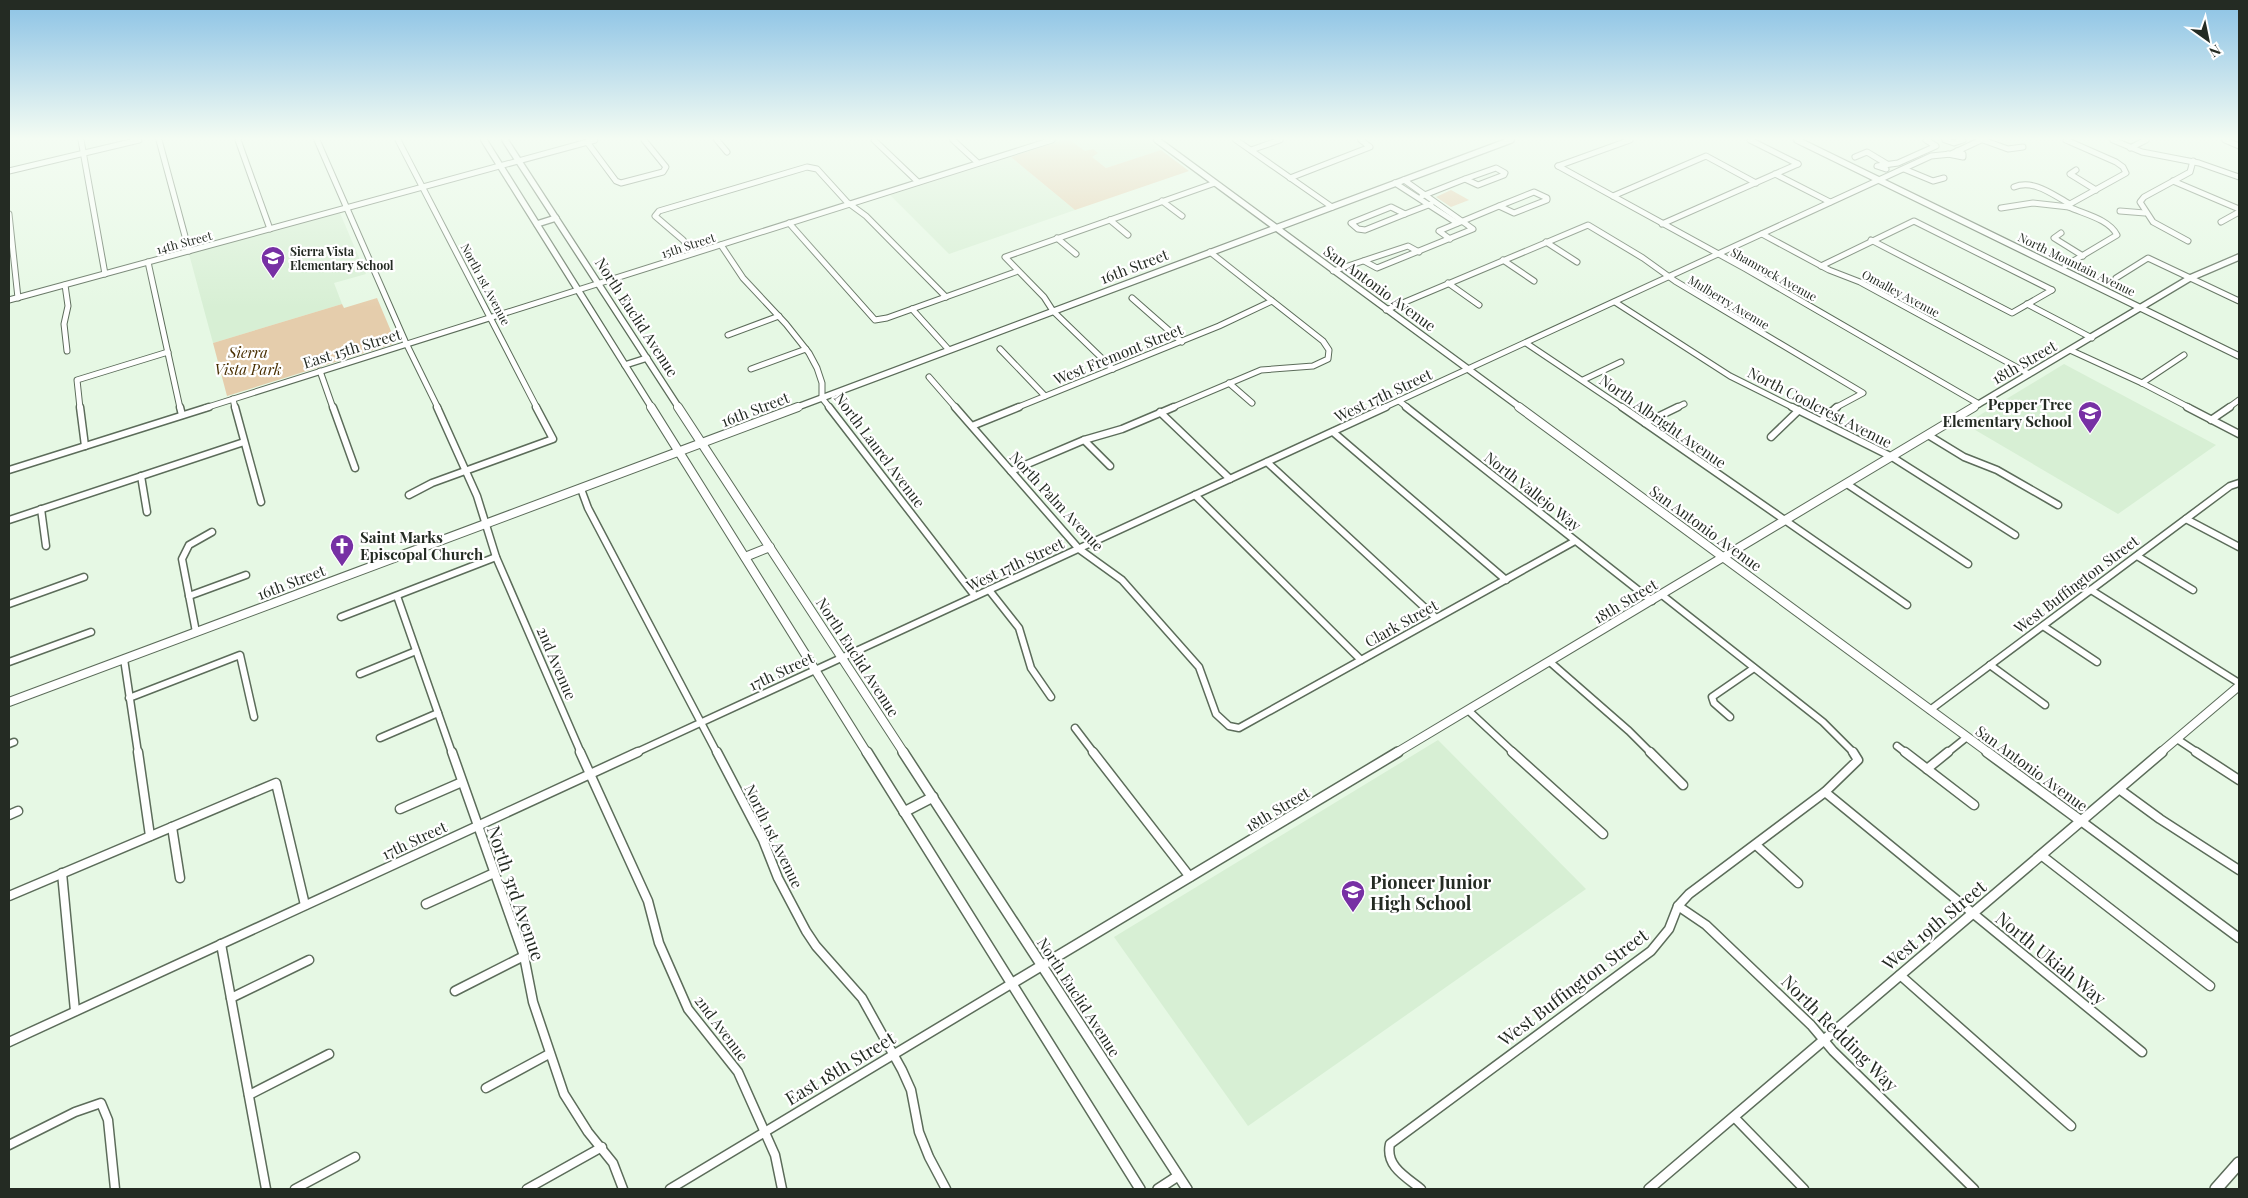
<svg xmlns="http://www.w3.org/2000/svg" width="2248" height="1198" font-family="'Playfair Display',serif">
<rect width="100%" height="100%" fill="#e6f8e4"/>
<g fill="#d7efd4">
<path d="M1070 140H1147L1161 150 1106 168Z"/>
<path d="M1011 157 1075 210 949 254 890 195Z"/>
<path d="M340 213 366 274 334 283 342 304 213 343 189 254Z"/>
<path d="M2064 364 2216 445 2118 514 1965 424Z"/>
<path d="M1438 740 1586 889 1248 1126 1114 937Z"/>
</g>
<g fill="#e5cdac">
<path d="M1063 140H1070L1085 151 1093 149 1098 153 1092 157 1106 168 1161 150 1189 171 1075 210 1011 157Z"/>
<path d="M1451 190 1469 200 1451 207 1436 197Z"/>
<path d="M377 298 396 343 227 396 213 343 342 304 344 308Z"/>
</g>
<g fill="none" stroke-linecap="round" stroke-linejoin="round">
<g stroke="#5c6c5a" stroke-width="7">
<g id="minor-far2">
<path d="M81 140 105 274"/>
<path d="M159 140 189 251"/>
<path d="M238 140 270 229"/>
<path d="M317 140 405 341 438 408"/>
<path d="M398 140 537 408"/>
<path d="M717 140 727 152"/>
<path d="M874 140 918 182"/>
<path d="M953 140 978 163"/>
<path d="M1236 140 1332 207"/>
<path d="M1750 140 1798 164"/>
<path d="M1945 140 1954 143 1963 140"/>
<path d="M1983 140 2008 149 2023 147"/>
<path d="M2113 140 2142 152 2199 163 2239 177"/>
<path d="M2225 140 2239 146"/>
<path d="M587 142 616 181 621 183 663 172 666 167 644 140"/>
<path d="M2130 148 2146 140"/>
<path d="M1251 150 1280 140"/>
<path d="M1948 154 1963 157V154L1957 151"/>
<path d="M1855 157 1867 152 1887 164"/>
<path d="M1884 165 1886 169 1877 166 1898 163 1936 146 1926 140"/>
<path d="M1558 166 1746 269 1979 404"/>
<path d="M1558 166 1630 140"/>
<path d="M1496 168 1505 173 1504 175 1478 185 1465 179Z"/>
<path d="M1904 169 1933 181 1944 178"/>
<path d="M2076 170 2070 174 2096 190"/>
<path d="M9 171 139 140"/>
<path d="M1775 174 1830 202"/>
<path d="M1290 178 1370 147 1361 140"/>
<path d="M2173 181 2239 209"/>
<path d="M1395 183 1457 223"/>
<path d="M2014 187C2034 179 2053 195 2070 204"/>
<path d="M1534 192 1547 198V200L1514 213 1499 206Z"/>
<path d="M1422 196 1465 179"/>
<path d="M1613 196 1706 156 1756 183"/>
<path d="M1162 201 1182 216"/>
<path d="M1391 207 1405 214 1365 230 1358 229 1351 223Z"/>
<path d="M2001 208 2033 203 2069 207"/>
<path d="M2120 211 2145 213"/>
<path d="M9 214 18 298"/>
<path d="M1405 214 1431 204"/>
<path d="M1110 220 1128 235"/>
<path d="M2221 222 2239 212"/>
<path d="M789 223 875 320 887 318 1018 271"/>
<path d="M1662 224 1798 164"/>
<path d="M2061 233 2054 238 2083 256"/>
<path d="M1762 234 1829 270 1860 282 2029 374"/>
<path d="M1057 238 1076 254"/>
<path d="M1450 239 1439 231 1499 206"/>
<path d="M1871 240 2012 313 2052 290"/>
<path d="M2188 241 2153 222 2140 202 2144 197 2190 172 2193 161"/>
<path d="M1546 242 1577 262"/>
<path d="M721 245 743 278 786 324 809 353 817 368 822 383V398L830 408"/>
<path d="M693 253 683 240 655 216 659 211 807 167 817 169 847 202 866 216 946 297"/>
<path d="M1503 260 1534 281"/>
<path d="M1364 261 1377 268 1473 229 1404 180"/>
<path d="M148 262 180 408"/>
<path d="M1821 266 1914 221 2052 290"/>
<path d="M2065 266 2117 235C2109 219 2084 214 2069 207L2070 204 2126 173 2123 167 2116 162 2066 140"/>
<path d="M1333 271 1408 246 1419 252"/>
<path d="M2116 278 2148 258 2239 301"/>
<path d="M1448 283 1479 305"/>
<path d="M65 285 68 306 64 324 67 351"/>
<path d="M1132 298 1182 342"/>
<path d="M9 300 595 140"/>
<path d="M1615 302 1730 376 1794 408"/>
<path d="M2027 304 2092 338"/>
<path d="M912 309 949 350"/>
<path d="M1386 310 1588 225 1643 258 1675 281 1863 393 1835 408"/>
<path d="M728 335 779 316"/>
<path d="M1526 343 1623 408"/>
<path d="M1000 349 1045 396"/>
<path d="M2070 350 2142 383 2190 408"/>
<path d="M751 369 806 349"/>
<path d="M1113 369 1053 311 1044 297 1005 257 1215 183"/>
<path d="M320 371 333 408"/>
<path d="M929 377 956 408"/>
<path d="M1583 380 1621 362"/>
<path d="M1229 383 1252 403"/>
<path d="M2142 383 2184 355"/>
<path d="M233 399 235 408"/>
<path d="M1399 401 1408 408"/>
<path d="M80 408 77 380 168 352"/>
<path d="M205 408 1052 140"/>
<path d="M1016 408 1219 326 1272 301"/>
<path d="M1171 408 1261 370 1313 366 1328 359 1329 350 1323 341 1210 252"/>
<path d="M1383 408 1931 156 1951 154 1981 140"/>
<path d="M1676 408 1684 404"/>
<path d="M2228 408 2239 400"/>
</g>
</g>
<g stroke="#5c6c5a" stroke-width="9">
<g id="minor-far1">
<path d="M80 407 85 446"/>
<path d="M180 407 182 415"/>
<path d="M235 407 261 502"/>
<path d="M333 407 355 468"/>
<path d="M437 407 477 496 496 557 581 753"/>
<path d="M829 407 975 596"/>
<path d="M955 407 1079 549 1122 580 1199 667 1216 714 1229 726 1239 728 1575 541"/>
<path d="M1406 407 1652 601"/>
<path d="M1622 407 1907 605"/>
<path d="M1792 407 1892 457 2015 535"/>
<path d="M2187 407 2239 434"/>
<path d="M1160 412 1230 479"/>
<path d="M2211 420 2230 407"/>
<path d="M1821 421 1837 407"/>
<path d="M1645 423 1678 407"/>
<path d="M972 426 1019 407"/>
<path d="M1333 432 1506 580"/>
<path d="M1928 435 1964 457 1997 470 2058 505"/>
<path d="M1771 437 1799 410"/>
<path d="M1084 440 1110 466"/>
<path d="M1267 462 1436 618"/>
<path d="M9 470 209 407"/>
<path d="M1011 471 1084 440 1122 429 1174 407"/>
<path d="M141 476 147 512"/>
<path d="M1847 484 1968 564"/>
<path d="M581 489 588 508 717 753"/>
<path d="M409 495 432 483 553 439 536 407"/>
<path d="M1195 495 1361 660"/>
<path d="M41 509 46 546"/>
<path d="M2186 519 2239 547"/>
<path d="M9 520 244 442"/>
<path d="M2137 556 2193 590"/>
<path d="M989 590 1019 628 1031 668 1051 697"/>
<path d="M2091 590 2239 683"/>
<path d="M1662 595 1823 722 1854 753"/>
<path d="M189 596 246 575"/>
<path d="M397 596 452 753"/>
<path d="M9 604 84 577"/>
<path d="M341 617 496 557"/>
<path d="M2043 626 2097 662"/>
<path d="M196 632 182 559 189 545 212 532"/>
<path d="M124 659 138 753"/>
<path d="M9 662 91 632"/>
<path d="M1550 662 1629 731 1651 753"/>
<path d="M1990 665 2045 705"/>
<path d="M360 674 416 651"/>
<path d="M129 698 240 655 254 717"/>
<path d="M1930 710 2230 486 2239 483"/>
<path d="M1469 711 1514 753"/>
<path d="M1730 717 1714 703 1712 697 1754 668"/>
<path d="M1075 728 1094 753"/>
<path d="M380 738 438 713"/>
<path d="M2177 739 2198 753"/>
<path d="M9 744 14 742"/>
<path d="M1897 746 1906 753"/>
<path d="M635 753 1386 407"/>
<path d="M1947 753 1967 737"/>
</g>
</g>
<g stroke="#5c6c5a" stroke-width="11">
<g id="minor">
<path d="M138 752 150 836"/>
<path d="M452 752 524 956 533 1002 564 1094 588 1132 613 1163 623 1189"/>
<path d="M580 752 648 901 659 943 688 1009 738 1072 775 1155 782 1189"/>
<path d="M717 752 763 840 778 878 806 931 816 946 862 998 902 1070 911 1090 919 1132 929 1157 946 1189"/>
<path d="M1093 752 1190 877"/>
<path d="M1512 752 1603 834"/>
<path d="M1650 752 1683 785"/>
<path d="M1905 752 1974 805"/>
<path d="M2196 752 2239 780"/>
<path d="M1927 769 1948 752"/>
<path d="M2119 789 2160 819 2239 870"/>
<path d="M1825 792 2142 1052"/>
<path d="M400 809 462 782"/>
<path d="M9 815 18 811"/>
<path d="M2081 821 2239 938"/>
<path d="M172 827 180 878"/>
<path d="M1756 845 1798 883"/>
<path d="M2041 855 2210 986"/>
<path d="M62 873 75 1011"/>
<path d="M9 896 276 783 305 905"/>
<path d="M426 904 494 873"/>
<path d="M1678 906 1706 925 1811 1025 1833 1051 1974 1189"/>
<path d="M221 944 266 1189"/>
<path d="M1900 975 2071 1126"/>
<path d="M455 991 524 956"/>
<path d="M231 998 309 960"/>
<path d="M9 1042 638 752"/>
<path d="M486 1088 549 1054"/>
<path d="M249 1095 329 1054"/>
<path d="M1734 1117 1804 1189"/>
<path d="M9 1145 75 1112 101 1103 108 1120 115 1189"/>
<path d="M295 1189 355 1157"/>
<path d="M527 1189 602 1147"/>
<path d="M670 1189 1011 984"/>
<path d="M1421 1189C1406 1177 1385 1166 1390 1144L1651 951 1669 929 1678 906 1689 894 1825 792 1858 760 1853 752"/>
</g>
</g>
<g stroke="#5c6c5a" stroke-width="8">
<g id="major-far2">
<path d="M484 140 652 408"/>
<path d="M505 140 679 408"/>
<path d="M1157 140 1521 408"/>
<path d="M1797 140 2239 356"/>
<path d="M537 224 556 218"/>
<path d="M625 365 647 358"/>
<path d="M795 408 1511 140"/>
<path d="M1972 408 2190 278 2239 257"/>
</g>
</g>
<g stroke="#5c6c5a" stroke-width="10">
<g id="major-far1">
<path d="M651 407 867 753"/>
<path d="M678 407 904 753"/>
<path d="M1519 407 1989 753"/>
<path d="M745 557 770 547"/>
<path d="M9 702 798 407"/>
<path d="M1396 753 1974 407"/>
<path d="M2160 753 2239 686"/>
</g>
</g>
<g stroke="#5c6c5a" stroke-width="12">
<g id="major">
<path d="M867 752 1140 1189"/>
<path d="M903 752 1187 1189"/>
<path d="M1987 752 2081 821"/>
<path d="M904 812 933 797"/>
<path d="M1011 984 1398 752"/>
<path d="M1158 1189 1178 1176"/>
<path d="M1649 1189 2162 752"/>
</g>
</g>
<g stroke="#5c6c5a" stroke-width="14">
<path id="highway" d="M2216 1189 2239 1163"/>
</g>
<use href="#minor-far2" stroke="#fff" stroke-width="5"/>
<use href="#minor-far1" stroke="#fff" stroke-width="6"/>
<use href="#minor" stroke="#fff" stroke-width="8"/>
<use href="#major-far2" stroke="#fff" stroke-width="5.5"/>
<use href="#major-far1" stroke="#fff" stroke-width="8"/>
<use href="#major" stroke="#fff" stroke-width="9"/>
<use href="#highway" stroke="#fff" stroke-width="11"/>
</g>
<linearGradient id="sky" x2="0" y2="1"><stop stop-color="#8bc2e5"/><stop offset="0.45" stop-color="#f4fcf3"/><stop offset="1" stop-color="#f4fcf3" stop-opacity="0"/></linearGradient>
<rect width="2248" height="308" fill="url(#sky)"/>
<defs>
<g id="school-pin" transform="scale(1.25)"><path d="M0 17L-7.5 6A9.5 9.5 0 1 1 7.5 6Z" fill="#7730a4" stroke="#fff"/><path d="M0-5L7-2L0 1L-7-2ZM-4 1L0 2.5L4 1V4Q0 6-4 4Z" fill="#fff"/></g>
<g id="church-pin" transform="scale(1.25)"><path d="M0 17L-7.5 6A9.5 9.5 0 1 1 7.5 6Z" fill="#7730a4" stroke="#fff"/><path d="M-1.2-6h2.4v3.5h3.3v2.4h-3.3V6h-2.4V-.1h-3.3v-2.4h3.3Z" fill="#fff"/></g>
</defs>
<g fill-rule="evenodd">
<use href="#school-pin" x="273" y="258"/>
<use href="#school-pin" x="2090" y="413"/>
<use href="#church-pin" x="342" y="546"/>
<use href="#school-pin" x="1353" y="892"/>
</g>
<g text-anchor="middle" dominant-baseline="central" stroke-width="4.5" stroke-linejoin="round" paint-order="stroke">
<g font-size="12" fill="#242b23" stroke="#fff">
<text transform="translate(184 242) rotate(-15)">14th Street</text>
<text transform="translate(688 245) rotate(-18)">15th Street</text>
<text transform="translate(2077 264) rotate(26)">North Mountain Avenue</text>
<text transform="translate(1774 274) rotate(29)">Shamrock Avenue</text>
<text transform="translate(486 284) rotate(62)">North 1st Avenue</text>
<text transform="translate(1901 293) rotate(28)">Omalley Avenue</text>
<text transform="translate(1729 302) rotate(31)">Mulberry Avenue</text>
</g>
<g font-size="12" font-weight="bold" fill="#242b23" stroke="#fff" text-anchor="start">
<text x="290" y="251">Sierra Vista<tspan x="290" dy="14">Elementary School</tspan></text>
</g>
<g font-size="15" fill="#242b23" stroke="#fff">
<text transform="translate(1134 266) rotate(-21)">16th Street</text>
<text transform="translate(1380 288) rotate(36)">San Antonio Avenue</text>
<text transform="translate(637 317) rotate(57)">North Euclid Avenue</text>
<text transform="translate(352 348) rotate(-17)">East 15th Street</text>
<text transform="translate(1118 354) rotate(-22)">West Fremont Street</text>
<text transform="translate(2024 362) rotate(-30)">18th Street</text>
<text transform="translate(1383 395) rotate(-25)">West 17th Street</text>
<text transform="translate(1820 407) rotate(27)">North Coolcrest Avenue</text>
<text transform="translate(755 409) rotate(-21)">16th Street</text>
<text transform="translate(1663 421) rotate(35)">North Albright Avenue</text>
<text transform="translate(880 450) rotate(53)">North Laurel Avenue</text>
<text transform="translate(1533 491) rotate(38)">North Vallejo Way</text>
<text transform="translate(1057 501) rotate(47)">North Palm Avenue</text>
<text transform="translate(1706 528) rotate(36)">San Antonio Avenue</text>
<text transform="translate(1015 564) rotate(-25)">West 17th Street</text>
<text transform="translate(291 582) rotate(-21)">16th Street</text>
<text transform="translate(2076 584) rotate(-37)">West Buffington Street</text>
<text transform="translate(1625 601) rotate(-31)">18th Street</text>
<text transform="translate(1401 623) rotate(-29)">Clark Street</text>
<text transform="translate(858 657) rotate(57)">North Euclid Avenue</text>
<text transform="translate(557 663) rotate(67)">2nd Avenue</text>
<text transform="translate(781 671) rotate(-25)">17th Street</text>
<text transform="translate(2032 768) rotate(36)">San Antonio Avenue</text>
<text transform="translate(1277 809) rotate(-31)">18th Street</text>
<text transform="translate(774 836) rotate(64)">North 1st Avenue</text>
<text transform="translate(414 840) rotate(-25)">17th Street</text>
<text transform="translate(1079 997) rotate(57)">North Euclid Avenue</text>
<text transform="translate(722 1028) rotate(53)">2nd Avenue</text>
</g>
<g font-size="15" font-style="italic" fill="#482e00" stroke="#fff">
<text x="248" y="352">Sierra<tspan x="248" dy="17">Vista Park</tspan></text>
</g>
<g font-size="15" font-weight="bold" fill="#242b23" stroke="#fff" text-anchor="end">
<text x="2072" y="404">Pepper Tree<tspan x="2072" dy="17">Elementary School</tspan></text>
<text x="360" y="537" text-anchor="start">Saint Marks<tspan x="360" dy="17">Episcopal Church</tspan></text>
</g>
<g font-size="18" font-weight="bold" fill="#242b23" stroke="#fff" text-anchor="start">
<text x="1370" y="882">Pioneer Junior<tspan x="1370" dy="21">High School</tspan></text>
</g>
<g font-size="18" fill="#242b23" stroke="#fff">
<text transform="translate(516 893) rotate(71)">North 3rd Avenue</text>
<text transform="translate(1934 925) rotate(-40)">West 19th Street</text>
<text transform="translate(2051 958) rotate(39)">North Ukiah Way</text>
<text transform="translate(1573 987) rotate(-37)">West Buffington Street</text>
<text transform="translate(1840 1033) rotate(45)">North Redding Way</text>
<text transform="translate(840 1068) rotate(-31)">East 18th Street</text>
</g>
</g>
<rect width="2248" height="1198" fill="none" stroke="#242b23" stroke-width="20"/>
<g transform="translate(2208 40) rotate(147)" stroke="#ffffff" stroke-width="4" paint-order="stroke">
<path d="M0-4L9 19L0 12L-9 19Z" fill="#242b23"/>
<text y="-8" font-size="14" font-weight="bold" text-anchor="middle" fill="#242b23">N</text>
</g>
</svg>
